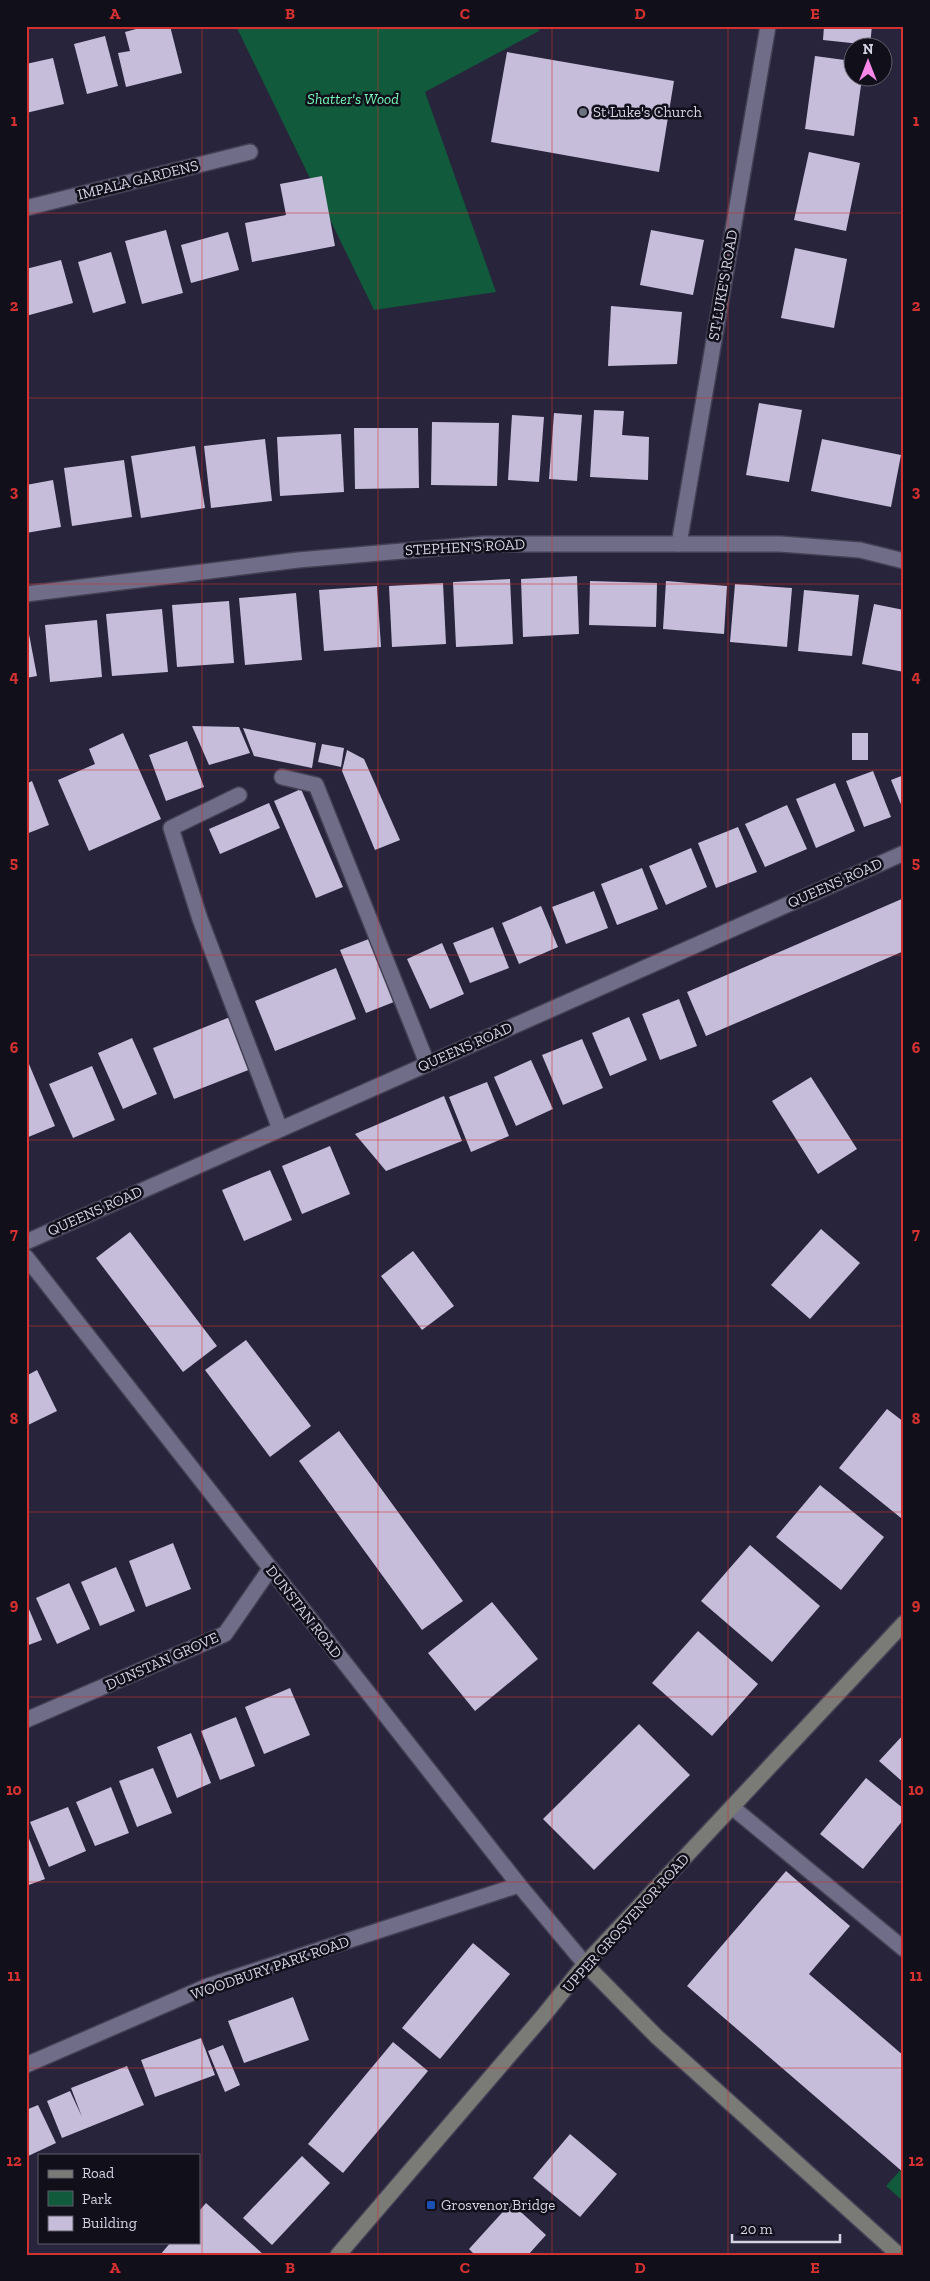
<svg xmlns="http://www.w3.org/2000/svg" width="930" height="2281" font-family="'Zilla Slab',serif">
<rect width="100%" height="100%" fill="#27243b"/>
<g fill="#115a3b">
<path d="M236 26H540L539 31 425 92 496 292 374 310Z"/>
<path d="M904 2166V2202L886 2186Z"/>
</g>
<g fill="#c6bddb">
<path d="M147 26H170L182 73 126 87 118 53 130 51 125 32Z"/>
<path d="M824 26H872L870 45 823 40Z"/>
<path d="M105 36 118 86 87 94 74 44Z"/>
<path d="M507 52 674 81 659 172 491 142Z"/>
<path d="M815 56 852 61V78H862L854 136 805 129Z"/>
<path d="M53 58 64 104 26 113V64Z"/>
<path d="M809 152 860 163 846 231 794 220Z"/>
<path d="M322 176 335 246 252 262 245 223 286 215 280 184Z"/>
<path d="M166 230 183 293 142 304 125 241Z"/>
<path d="M651 230 704 240 693 295 640 285Z"/>
<path d="M228 232 239 270 191 283 181 245Z"/>
<path d="M795 248 847 259 834 328 781 318Z"/>
<path d="M111 252 126 303 93 313 78 262Z"/>
<path d="M61 260 73 303 26 316V269Z"/>
<path d="M611 306 682 312 677 364 608 366Z"/>
<path d="M759 403 802 410 789 482 746 475Z"/>
<path d="M594 410 624 411 622 435 649 437 648 480 590 477Z"/>
<path d="M554 413 582 415 577 481 549 479Z"/>
<path d="M512 415 544 417 539 482 508 480Z"/>
<path d="M432 422 499 423 497 486 431 485Z"/>
<path d="M354 428H418L419 488 355 489Z"/>
<path d="M341 434 344 492 280 496 277 437Z"/>
<path d="M265 439 272 501 211 508 204 446Z"/>
<path d="M822 439 901 455 891 507 811 491Z"/>
<path d="M195 446 205 508 141 518 131 456Z"/>
<path d="M124 460 132 517 72 526 64 468Z"/>
<path d="M53 480 61 527 26 533V485Z"/>
<path d="M577 576 579 634 523 637 521 579Z"/>
<path d="M510 579 513 644 456 647 453 582Z"/>
<path d="M590 581 657 583 656 627 589 625Z"/>
<path d="M666 581 727 586 724 634 663 629Z"/>
<path d="M443 583 446 644 392 647 389 586Z"/>
<path d="M735 584 792 588 787 647 730 642Z"/>
<path d="M377 586 381 647 324 651 319 590Z"/>
<path d="M804 590 859 595 852 656 798 651Z"/>
<path d="M296 593 302 660 245 665 239 598Z"/>
<path d="M229 601 234 663 177 667 172 605Z"/>
<path d="M874 604 904 610V672L862 664Z"/>
<path d="M162 609 168 672 112 676 106 614Z"/>
<path d="M97 620 102 677 50 682 45 625Z"/>
<path d="M26 629H28L37 676 26 678Z"/>
<path d="M192 726 239 727 250 753 209 765Z"/>
<path d="M243 728 316 743 312 768 254 756Z"/>
<path d="M123 733 161 819 89 851 58 780 95 764 89 749Z"/>
<rect x="852" y="733" width="16" height="27"/>
<path d="M187 741 204 787 166 801 149 755Z"/>
<path d="M322 744 344 748 341 767 318 762Z"/>
<path d="M347 750 364 759 400 840 375 850 342 771Z"/>
<path d="M873 771 891 817 864 827 846 781Z"/>
<path d="M904 775V812L891 780Z"/>
<path d="M32 781 49 825 26 834V784Z"/>
<path d="M835 783 855 831 816 848 796 799Z"/>
<path d="M301 789 343 887 316 898 274 801Z"/>
<path d="M269 803 280 828 220 854 209 829Z"/>
<path d="M787 805 807 849 765 867 745 824Z"/>
<path d="M738 827 757 872 716 888 698 843Z"/>
<path d="M691 848 707 887 666 905 649 866Z"/>
<path d="M642 868 658 909 617 925 601 884Z"/>
<path d="M594 891 608 928 566 944 552 907Z"/>
<path d="M904 898V951L706 1036 687 992Z"/>
<path d="M541 906 558 947 519 964 502 923Z"/>
<path d="M493 927 509 968 470 983 453 943Z"/>
<path d="M374 937 399 1000 366 1013 340 950Z"/>
<path d="M442 943 464 994 430 1009 407 959Z"/>
<path d="M336 968 356 1019 275 1051 255 1001Z"/>
<path d="M679 999 697 1046 660 1060 642 1014Z"/>
<path d="M230 1017 251 1069 174 1099 153 1048Z"/>
<path d="M629 1017 647 1060 610 1076 592 1033Z"/>
<path d="M132 1038 157 1094 123 1109 98 1053Z"/>
<path d="M582 1039 603 1088 563 1105 542 1055Z"/>
<path d="M26 1057 55 1126 26 1138Z"/>
<path d="M531 1060 553 1109 516 1126 494 1077Z"/>
<path d="M92 1066 115 1120 73 1138 49 1084Z"/>
<path d="M811 1077 857 1149 818 1174 772 1101Z"/>
<path d="M487 1082 509 1136 471 1152 449 1097Z"/>
<path d="M444 1096 462 1141 386 1171 355 1134Z"/>
<path d="M330 1146 350 1194 302 1214 282 1166Z"/>
<path d="M270 1170 292 1220 244 1241 222 1190Z"/>
<path d="M821 1229 860 1263 810 1319 771 1285Z"/>
<path d="M130 1232 217 1346 183 1372 96 1258Z"/>
<path d="M413 1251 454 1306 422 1330 381 1276Z"/>
<path d="M246 1340 311 1426 270 1457 205 1370Z"/>
<path d="M37 1370 57 1411 26 1426V1376Z"/>
<path d="M887 1409 904 1422V1515L901 1518 839 1468Z"/>
<path d="M339 1431 463 1601 422 1630 299 1461Z"/>
<path d="M820 1485 884 1537 841 1590 776 1537Z"/>
<path d="M173 1543 191 1589 146 1607 129 1561Z"/>
<path d="M750 1545 820 1606 772 1662 701 1601Z"/>
<path d="M116 1567 135 1611 100 1626 81 1582Z"/>
<path d="M69 1583 90 1629 57 1644 36 1598Z"/>
<path d="M26 1602 42 1640 26 1646Z"/>
<path d="M492 1602 538 1659 475 1711 428 1653Z"/>
<path d="M698 1631 758 1684 712 1736 652 1683Z"/>
<path d="M290 1688 310 1735 264 1754 245 1707Z"/>
<path d="M236 1717 255 1766 220 1780 201 1731Z"/>
<path d="M639 1724 690 1775 594 1870 543 1819Z"/>
<path d="M191 1733 211 1783 177 1798 157 1747Z"/>
<path d="M904 1734V1783L879 1761Z"/>
<path d="M153 1768 172 1813 137 1827 119 1781Z"/>
<path d="M866 1778 904 1809V1819L863 1869 820 1834Z"/>
<path d="M111 1787 129 1833 95 1846 76 1802Z"/>
<path d="M68 1807 86 1851 49 1867 30 1822Z"/>
<path d="M26 1836H28L45 1879 26 1886Z"/>
<path d="M786 1871 850 1926 809 1974 904 2056V2173L687 1986Z"/>
<path d="M473 1943 510 1974 440 2059 402 2028Z"/>
<path d="M293 1997 309 2040 244 2063 228 2021Z"/>
<path d="M201 2038 215 2075 155 2097 141 2060Z"/>
<path d="M393 2042 428 2071 343 2173 308 2144Z"/>
<path d="M223 2045 240 2085 225 2092 208 2051Z"/>
<path d="M127 2066 144 2105 62 2138 47 2101 70 2091 82 2117 71 2088Z"/>
<path d="M38 2105 56 2143 26 2157V2110Z"/>
<path d="M570 2134 617 2174 580 2217 533 2178Z"/>
<path d="M302 2156 330 2183 272 2245 243 2218Z"/>
<path d="M206 2203 264 2255H160L171 2242H199V2211Z"/>
<path d="M511 2203 546 2235 528 2255H475L469 2249Z"/>
</g>
<g fill="none" stroke-linecap="round" stroke-linejoin="round">
<g stroke="#434054" stroke-width="18">
<g id="lane">
<path d="M282 777 316 785 427 1063"/>
<path d="M239 795 171 828 200 919 280 1129"/>
<path d="M732 1807 904 1949"/>
</g>
</g>
<g stroke="#434054" stroke-width="18">
<g id="street">
<path d="M26 208 250 152"/>
<path d="M679 544 768 26"/>
<path d="M26 594 298 560 484 544H780L860 550 904 561"/>
<path d="M26 1242 904 853"/>
<path d="M26 1257 519 1885 585 1964"/>
<path d="M26 1720 225 1634 270 1569"/>
<path d="M26 2065 208 1986 519 1885"/>
</g>
</g>
<g stroke="#434054" stroke-width="18">
<g id="secondary">
<path d="M585 1964 657 2037 899 2255"/>
<path d="M338 2255 544 2015 585 1964 904 1623"/>
</g>
</g>
<use href="#lane" stroke="#6f6d88" stroke-width="15"/>
<use href="#street" stroke="#6f6d88" stroke-width="15"/>
<use href="#secondary" stroke="#7a7a77" stroke-width="15"/>
</g>
<path fill="none" stroke="#d63131" stroke-width="1" stroke-opacity="0.55" d="M202 26V2255M378 26V2255M552 26V2255M728 26V2255M26 213H904M26 398H904M26 584H904M26 770H904M26 955H904M26 1140H904M26 1326H904M26 1512H904M26 1697H904M26 1882H904M26 2068H904"/>
<circle fill="#6b7280" stroke="#100f1a" stroke-width="2" cx="583" cy="112" r="5"/>
<rect fill="#1a4fb4" stroke="#100f1a" stroke-width="2" x="426" y="2200" width="10" height="10" rx="2.5"/>
<g text-anchor="middle" dominant-baseline="central" stroke-width="5" stroke-linejoin="round" paint-order="stroke">
<g font-size="15" font-style="italic" fill="#76f9b8" stroke="#100f1a">
<text x="353" y="99">Shatter's Wood</text>
</g>
<g font-size="15" fill="#d4d3e3" stroke="#100f1a" text-anchor="start">
<text x="593" y="112">St Luke's Church</text>
<text x="441" y="2205">Grosvenor Bridge</text>
</g>
<g font-size="15" fill="#d4d3e3" stroke="#100f1a">
<text transform="translate(138 180) rotate(-14)">IMPALA GARDENS</text>
<text transform="translate(723 285) rotate(-80)">ST LUKE'S ROAD</text>
<text transform="translate(465 547) rotate(-3)">STEPHEN'S ROAD</text>
<text transform="translate(835 883) rotate(-24)">QUEENS ROAD</text>
<text transform="translate(465 1047) rotate(-24)">QUEENS ROAD</text>
<text transform="translate(95 1211) rotate(-24)">QUEENS ROAD</text>
<text transform="translate(304 1612) rotate(52)">DUNSTAN ROAD</text>
<text transform="translate(162 1661) rotate(-24)">DUNSTAN GROVE</text>
<text transform="translate(626 1923) rotate(-48)">UPPER GROSVENOR ROAD</text>
<text transform="translate(270 1968) rotate(-19)">WOODBURY PARK ROAD</text>
</g>
</g>
<rect width="930" height="2281" fill="none" stroke="#100f1a" stroke-width="55"/>
<rect x="38" y="2154" width="162" height="90" fill="#100f1a" stroke="#5e5d6a"/>
<rect x="48" y="2170" width="25" height="8" fill="#7a7a77" stroke="#5e5d6a"/>
<text x="82" y="2178" font-size="15" fill="#d4d3e3">Road</text>
<rect x="48" y="2191" width="25" height="15" fill="#115a3b" stroke="#5e5d6a"/>
<text x="82" y="2204" font-size="15" fill="#d4d3e3">Park</text>
<rect x="48" y="2216" width="25" height="15" fill="#c6bddb" stroke="#5e5d6a"/>
<text x="82" y="2228" font-size="15" fill="#d4d3e3">Building</text>
<g transform="translate(868 62)"><circle r="24" fill="#100f1a" stroke="#5e5d6a"/>
<path d="M0-4L9 19L0 12L-9 19Z" fill="#f888ea"/>
<text y="-8" font-size="14" font-weight="bold" text-anchor="middle" fill="#d4d3e3">N</text>
</g>
<path d="M732 2234v8h108v-8" fill="none" stroke="#d4d3e3" stroke-width="2.5"/>
<text x="740" y="2234" font-size="15" fill="#d4d3e3" stroke="#100f1a" stroke-width="4" paint-order="stroke">20 m</text>
<rect x="28" y="28" width="874" height="2226" fill="none" stroke="#d63131" stroke-width="2"/>
<g font-size="16" text-anchor="middle" font-weight="bold" fill="#d63131">
<text x="115" y="19">A</text>
<text x="290" y="19">B</text>
<text x="465" y="19">C</text>
<text x="640" y="19">D</text>
<text x="815" y="19">E</text>
<text x="14" y="126">1</text>
<text x="916" y="126">1</text>
<text x="14" y="311">2</text>
<text x="916" y="311">2</text>
<text x="14" y="497">3</text>
<text x="916" y="497">3</text>
<text x="14" y="682">4</text>
<text x="916" y="682">4</text>
<text x="14" y="868">5</text>
<text x="916" y="868">5</text>
<text x="14" y="1053">6</text>
<text x="916" y="1053">6</text>
<text x="14" y="1239">7</text>
<text x="916" y="1239">7</text>
<text x="14" y="1424">8</text>
<text x="916" y="1424">8</text>
<text x="14" y="1610">9</text>
<text x="916" y="1610">9</text>
<text x="14" y="1795">10</text>
<text x="916" y="1795">10</text>
<text x="14" y="1981">11</text>
<text x="916" y="1981">11</text>
<text x="14" y="2166">12</text>
<text x="916" y="2166">12</text>
<text x="115" y="2273">A</text>
<text x="290" y="2273">B</text>
<text x="465" y="2273">C</text>
<text x="640" y="2273">D</text>
<text x="815" y="2273">E</text>
</g>
</svg>
